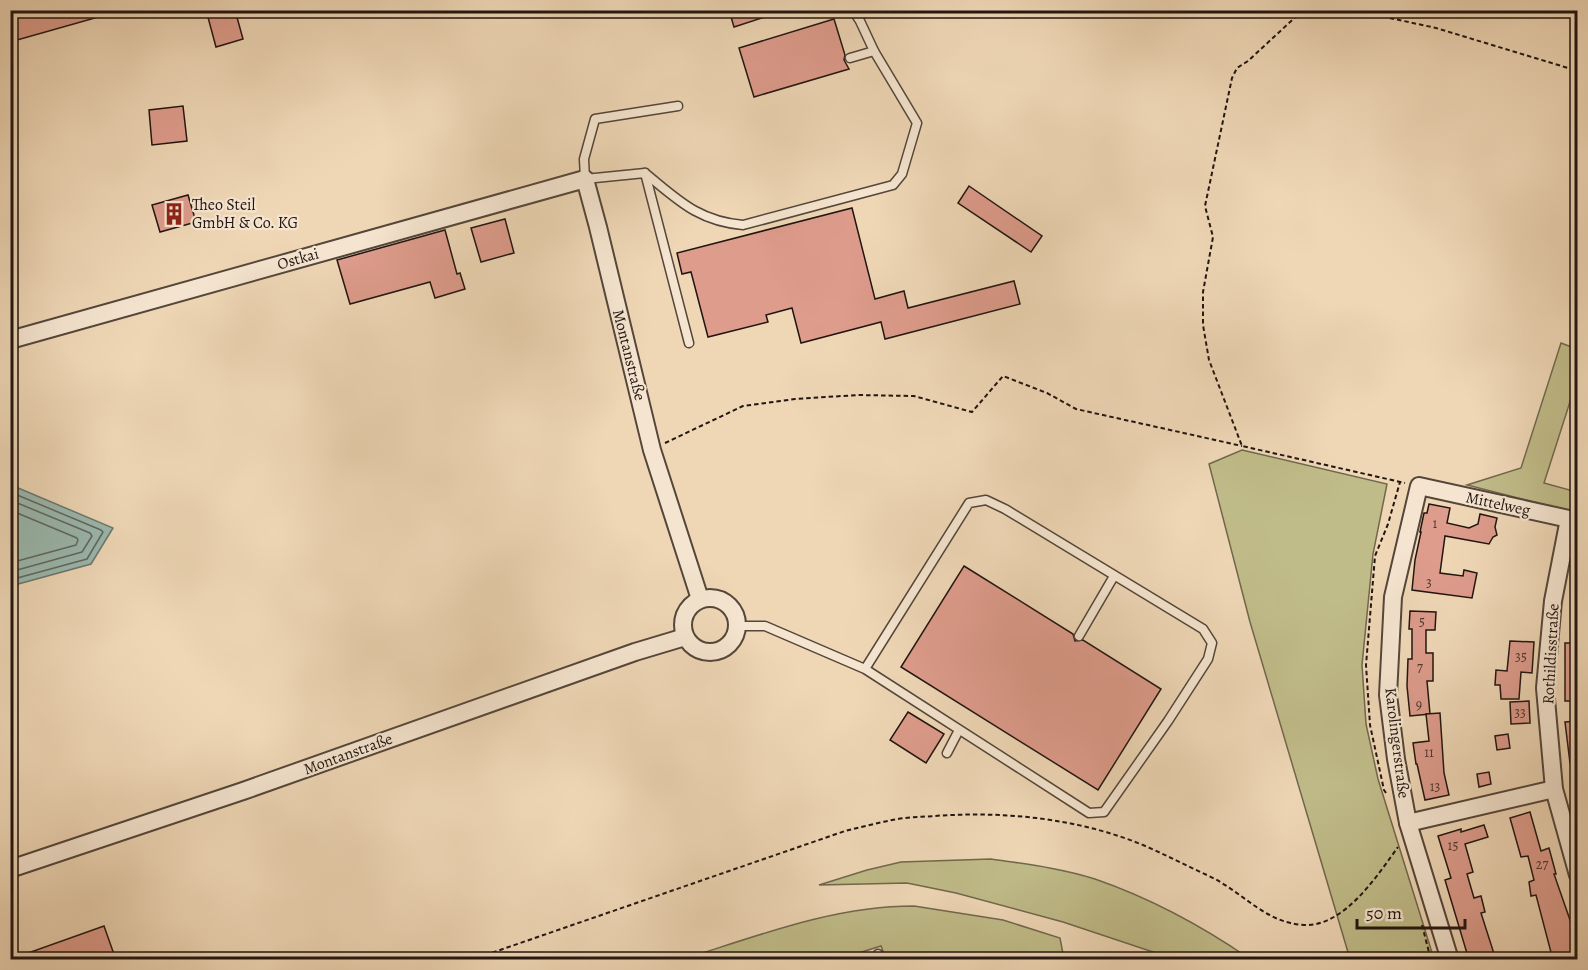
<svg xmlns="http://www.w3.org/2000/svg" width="1588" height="970" font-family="Alegreya,serif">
<rect width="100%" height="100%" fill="#efd7b6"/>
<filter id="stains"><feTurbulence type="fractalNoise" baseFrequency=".00333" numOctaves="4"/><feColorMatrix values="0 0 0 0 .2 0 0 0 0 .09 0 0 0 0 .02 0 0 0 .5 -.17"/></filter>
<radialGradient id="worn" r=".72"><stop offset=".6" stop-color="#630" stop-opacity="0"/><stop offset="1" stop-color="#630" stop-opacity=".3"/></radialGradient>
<g fill="#c0bc89" stroke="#70684d" stroke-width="1.5">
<path d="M1561 343 1577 349V380L1544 483 1577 492V513L1467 485 1521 468Z"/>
<path d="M1242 450 1387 484 1373 554 1362 665 1366 724 1378 779 1434 959H1350L1250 622 1209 464Z"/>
<path d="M991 859C1025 864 1061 868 1095 879 1150 898 1202 926 1250 959H1174L1063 922 956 893 907 883 819 885 867 870 901 862Z"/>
<path d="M914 906 1003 920 1060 938 1064 959H886L881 946 852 955 853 959H684C760 935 834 906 914 906Z"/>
</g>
<path fill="#9ab9af" stroke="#6a7770" stroke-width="1.5" d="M11 485 113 528 91 564 11 586Z"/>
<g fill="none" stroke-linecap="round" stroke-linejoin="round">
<g stroke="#5e6760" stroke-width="1.5">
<path d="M10 492 101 530 103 532 87 559 10 580"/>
<path d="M10 500 90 533 92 536 82 552 10 572"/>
<path d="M10 510 77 538 78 540 76 545 10 563"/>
</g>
</g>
<g fill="#de9c8c" stroke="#211511" stroke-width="1.5">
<path d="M10 10H108L109 14 10 42Z"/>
<path d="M206 10H235L243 39 216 47Z"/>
<path d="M729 10H777V13L734 27Z"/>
<path d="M834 19 845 55 844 60 849 69 754 97 739 48Z"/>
<path d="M183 106 187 141 152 145 149 110Z"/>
<path d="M969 186 1042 236 1031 252 958 203Z"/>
<path d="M188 195 196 222 160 232 152 205Z"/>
<path d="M852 208 875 299 904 291 908 308 1014 281 1020 304 885 339 881 322 801 343 792 308 766 315 768 322 708 337 691 272 682 274 677 253Z"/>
<path d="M505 219 514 253 481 262 471 228Z"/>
<path d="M445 230 457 274 460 273 465 289 435 298 430 282 350 304 337 260Z"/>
<path d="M1429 504 1450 508 1447 523 1469 528 1478 524 1480 514 1497 518 1495 527 1497 535 1493 537 1489 544 1445 536 1440 573 1463 576 1464 570 1477 573 1472 598 1412 590 1415 560 1421 532H1420L1424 513H1427Z"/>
<path d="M964 566 1073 634 1075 641 1083 640 1161 689 1098 790 901 667Z"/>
<path d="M1410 611 1436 612 1435 630H1426V653H1433V681H1427L1430 714 1410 716 1407 686 1408 659H1412V629H1409Z"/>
<path d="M1510 641 1534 642 1532 673 1521 672 1519 699H1501L1500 685H1495L1496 670 1507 671Z"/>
<rect x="1565" y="643" width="13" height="58"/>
<path d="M1529 701 1530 723 1511 724 1510 702Z"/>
<path d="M908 712 944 734 926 763 890 740Z"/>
<path d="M1440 713 1444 773 1449 795 1425 800 1417 764H1416L1413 743 1429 741 1426 714Z"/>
<path d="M1578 721V763H1570L1565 722Z"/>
<path d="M1508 734 1510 748 1497 750 1495 736Z"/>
<path d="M1489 772 1491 784 1479 787 1477 774Z"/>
<path d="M1530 812 1541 851 1549 848 1556 874H1554L1578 943V954L1567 957 1568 960H1553L1536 895 1531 896 1529 882 1534 880 1528 856 1521 857 1510 818Z"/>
<path d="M1484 825 1488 837 1465 844 1473 872 1467 874 1474 898 1481 896 1485 912 1481 913 1496 960H1469L1445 880 1451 878 1438 836 1461 829V832Z"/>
<path d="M104 926 116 960H14V958Z"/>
</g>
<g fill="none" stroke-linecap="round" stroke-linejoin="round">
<g stroke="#54463a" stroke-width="11">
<g id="service">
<path d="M853 10 860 21 874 51"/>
<path d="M678 106 595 119 584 159 585 179 645 173 689 343"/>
<path d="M645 173C678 200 698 221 743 225L893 185 902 174 917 123 874 51 850 58"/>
<path d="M738 626H765L865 669 1089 813 1104 812 1168 721 1208 659 1212 643 1203 629 1005 509 986 500 969 503 865 669"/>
<path d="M1079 636 1114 576"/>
<path d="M947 753 959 730"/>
<path d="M878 954 880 960"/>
</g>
</g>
<g stroke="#54463a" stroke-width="20">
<g id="minor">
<path d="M10 340 585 179 598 227 652 450 700 599"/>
<path d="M1569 519 1553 601 1545 688 1554 789 1578 875"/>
<circle cx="710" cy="625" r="27"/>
<path d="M1408 823 1554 789"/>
<path d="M10 869 243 791 635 652 685 637"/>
<path d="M1450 960 1408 823 1396 759 1388 695 1393 597 1419 486 1578 521"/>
</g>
</g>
<g stroke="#211511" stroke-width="2" stroke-dasharray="4.5 3" stroke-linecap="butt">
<path d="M1303 10 1248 61 1237 68 1232 78 1205 206 1213 237 1203 292V325L1209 360 1242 446 1405 483"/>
<path d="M1353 10 1436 28 1578 71"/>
<path d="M665 443 743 406 795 399 858 395 914 396 972 412 1003 376 1047 393 1076 409 1242 446"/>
<path d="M1386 793 1384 790 1370 725 1366 665 1375 556 1388 524 1400 482"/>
<path d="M1422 925 1431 960"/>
<path d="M471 960 845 831C862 827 880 822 898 819 910 817 922 817 934 816 1004 811 1077 818 1143 845 1166 855 1187 866 1209 876 1243 892 1265 923 1304 925 1344 927 1377 876 1398 847"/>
</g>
<use href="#service" stroke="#f5e5d0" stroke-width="8"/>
<use href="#minor" stroke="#f5e5d0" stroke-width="16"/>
</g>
<defs>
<g id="building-bare" transform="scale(1.8)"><path d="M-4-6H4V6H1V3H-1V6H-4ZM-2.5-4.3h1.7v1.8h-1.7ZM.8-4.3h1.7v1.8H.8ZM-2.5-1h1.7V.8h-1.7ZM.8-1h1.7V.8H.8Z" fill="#8f2418" stroke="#f5e5d0" stroke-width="2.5" paint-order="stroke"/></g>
</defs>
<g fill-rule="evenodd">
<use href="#building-bare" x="174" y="214"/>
</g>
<g text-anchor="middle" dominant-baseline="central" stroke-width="4.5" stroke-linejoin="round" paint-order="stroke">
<g font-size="14" fill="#503730">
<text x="1435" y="523">1</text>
<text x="1429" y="582">3</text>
<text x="1422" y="621">5</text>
<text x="1521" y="656">35</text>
<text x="1420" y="667">7</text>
<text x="1419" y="704">9</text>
<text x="1520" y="712">33</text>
<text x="1429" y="752">11</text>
<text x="1435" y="786">13</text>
<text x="1453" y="845">15</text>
<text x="1542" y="864">27</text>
</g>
<g font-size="16" fill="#211511" stroke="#f5e5d0" text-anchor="start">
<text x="192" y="205">Theo Steil<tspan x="192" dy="18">GmbH &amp; Co. KG</tspan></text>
</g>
<g font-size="16" fill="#211511" stroke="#f5e5d0">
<text transform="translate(298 259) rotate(-16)">Ostkai</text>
<text transform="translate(629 355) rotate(76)">Montanstraße</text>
<text transform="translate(1498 504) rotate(12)">Mittelweg</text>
<text transform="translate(1551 654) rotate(-87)">Rothildisstraße</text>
<text transform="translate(1397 743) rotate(83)">Karolingerstraße</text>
<text transform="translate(348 754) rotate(-20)">Montanstraße</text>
</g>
</g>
<rect width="1588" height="970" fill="none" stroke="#efd7b6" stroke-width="36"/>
<rect x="12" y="12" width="1564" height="946" fill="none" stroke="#211511" stroke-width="3"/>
<rect x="18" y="18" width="1552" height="934" fill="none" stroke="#211511" stroke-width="1.5"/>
<path d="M1357 919v9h108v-9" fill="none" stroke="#211511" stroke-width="3"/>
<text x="1366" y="919" font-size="18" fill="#211511" stroke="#f5e5d0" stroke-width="4.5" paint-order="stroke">50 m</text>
<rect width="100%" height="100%" filter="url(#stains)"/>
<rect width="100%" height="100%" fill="url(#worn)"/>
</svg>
